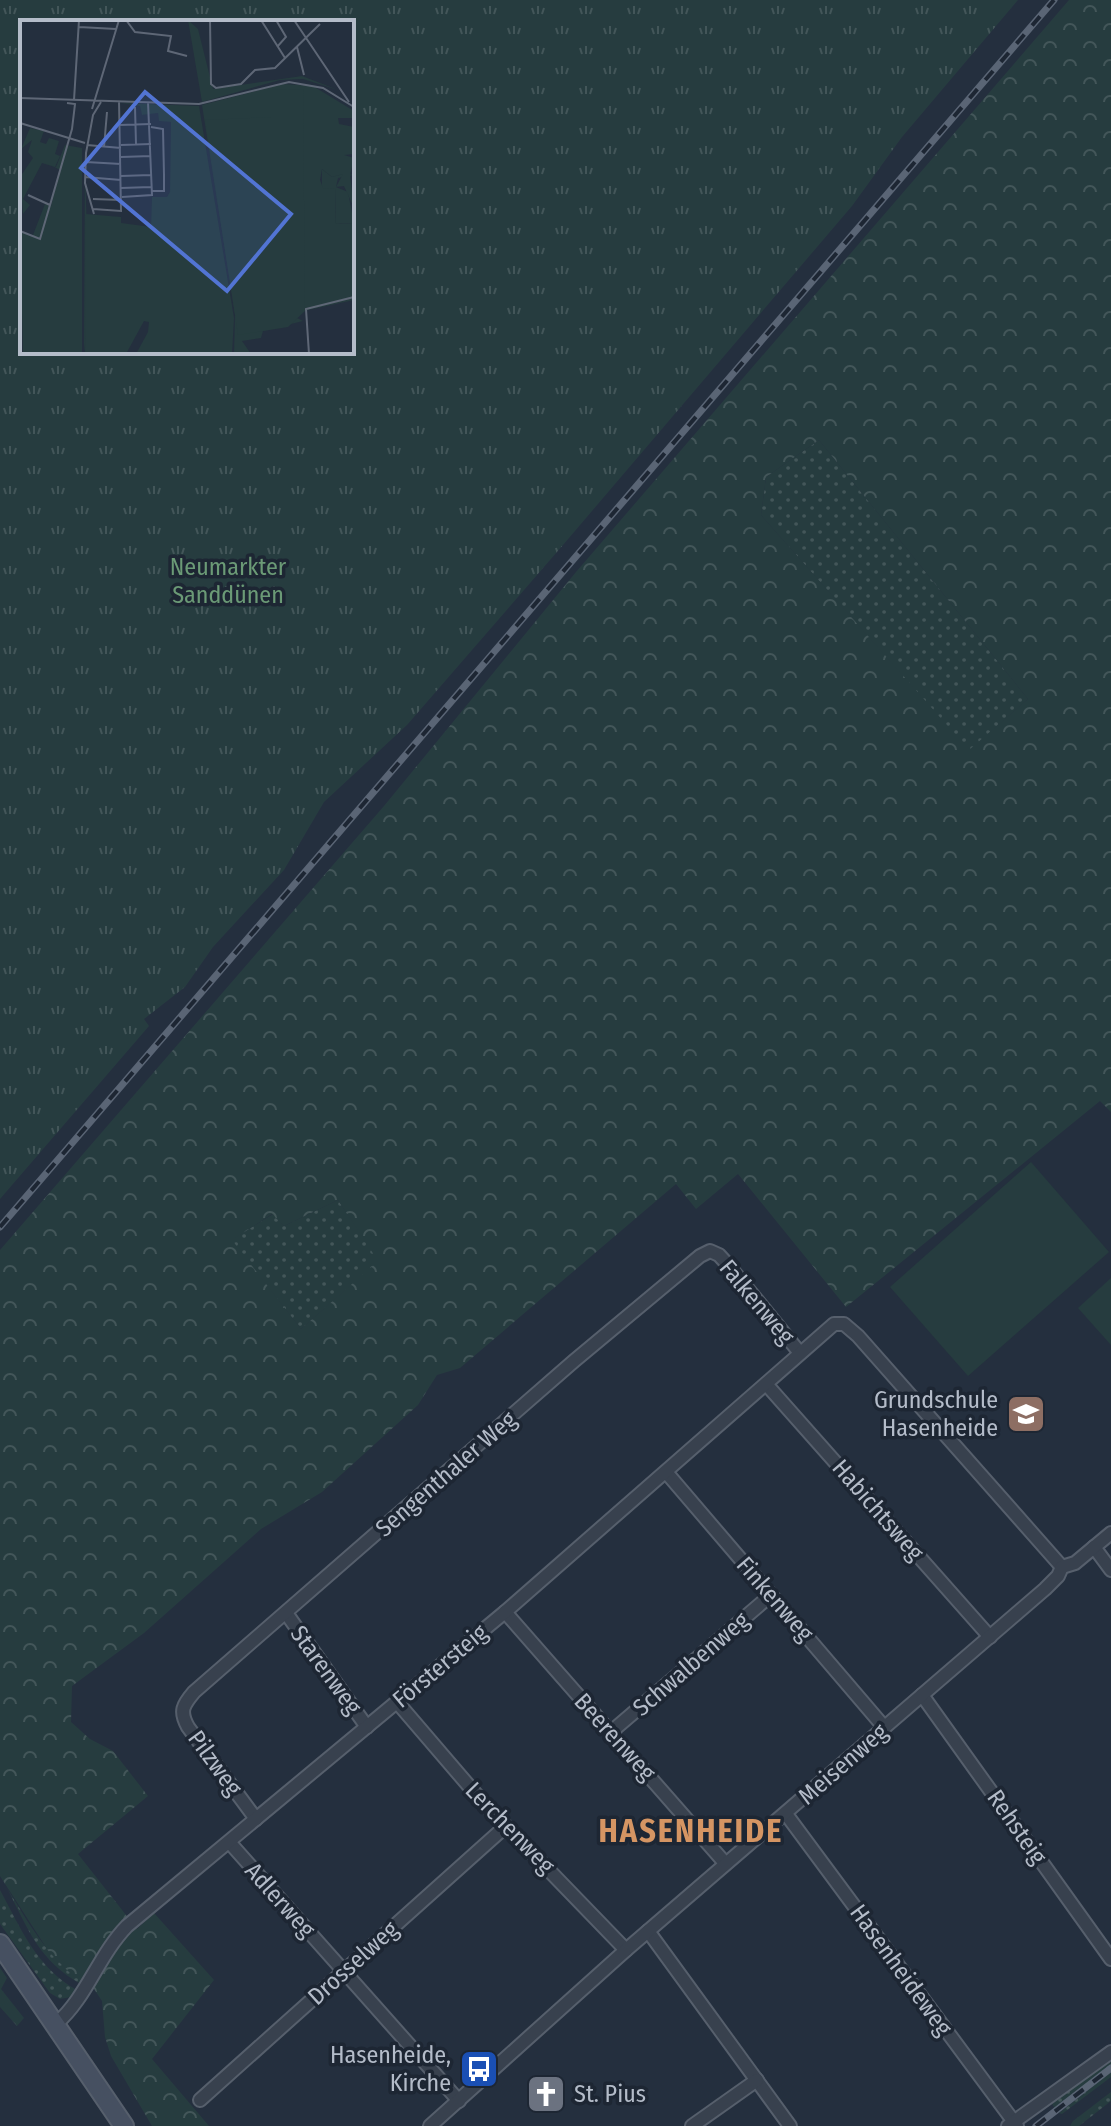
<svg xmlns="http://www.w3.org/2000/svg" width="1111" height="2126" font-family="'Fira Sans Condensed',sans-serif">
<defs>
<pattern id="grass-dots" width="8" height="8" patternUnits="userSpaceOnUse" patternTransform="scale(2)"><rect width="8" height="8" fill="#263c3f"/><path d="M2 2h.1M6 6h.1" fill="none" stroke="#435659" stroke-width="1.8" stroke-linecap="round"/></pattern>
<pattern id="forest-crowns" width="20" height="18" patternUnits="userSpaceOnUse" patternTransform="scale(2)"><rect width="20" height="18" fill="#263c3f"/><path d="M2 6a3 3 0 1 1 6 0M12 15a3 3 0 1 1 6 0" fill="none" stroke="#435659"/></pattern>
<pattern id="park-tufts" width="24" height="20" patternUnits="userSpaceOnUse" patternTransform="scale(2)"><rect width="24" height="20" fill="#263c3f"/><path d="M3 7l-1-3M5 7V3M7 7l1-3M15 17l-1-3M17 17v-4M19 17l1-3" fill="none" stroke="#435659"/></pattern>
</defs>
<rect width="100%" height="100%" fill="#242f3e"/>
<g fill="url(#grass-dots)">
<path d="M819 440 1028 699 969 751 761 515 766 477Z"/>
<path d="M338 1200 379 1261 301 1329 231 1240 273 1214 284 1226Z"/>
<path d="M7 1888C28 1922 48 1959 83 1981L81 1984C39 1961 28 1929 7 1888Z"/>
<path d="M0 1890C21 1929 37 1968 77 1990L71 1997 60 1999 50 1993 0 1924Z"/>
<path d="M1111 2059V2064L1055 2108 1052 2104Z"/>
<path d="M1111 2072V2077L1062 2114 1059 2113Z"/>
<path d="M1111 2092V2101L1079 2126H1070L1073 2121Z"/>
</g>
<g fill="url(#forest-crowns)" fill-rule="evenodd">
<path d="M1069 0H1111V1112L1100 1101 846 1307 738 1174 696 1209 676 1184 460 1368 437 1375 418 1405 322 1492 261 1529 144 1633 72 1686 71 1722 90 1739 113 1751 148 1796 78 1854 137 1929 154 1913 214 1980 152 2059 209 2126H152L111 2056 105 2037 102 2001 94 1989 70 1973 49 1952 0 1876V1250L384 806 576 572ZM819 440 1028 699 969 750 761 515 766 477ZM338 1200 378 1261 301 1329 232 1240 272 1214 284 1226Z"/>
<path d="M0 1968 7 1978 1 1989 24 2018 17 2026 0 2007Z"/>
</g>
<path fill="url(#park-tufts)" fill-rule="evenodd" d="M0 0H1018L902 137 852 206 563 545 407 725 324 802 284 870 213 947 185 987 144 1019 149 1026 0 1199ZM22 22H352V352H22Z"/>
<g fill="#263c3f">
<path d="M1031 1162 1109 1252 968 1376 890 1287Z"/>
<path d="M1111 1278V1345L1078 1308Z"/>
</g>
<g fill="none" stroke-linecap="round" stroke-linejoin="round">
<g stroke="#565f6c" stroke-width="16">
<g id="street">
<path d="M766 1384 990 1637"/>
<path d="M666 1472 884 1727"/>
<path d="M1094 1547 1111 1570"/>
<path d="M505 1612 725 1863"/>
<path d="M286 1613 367 1727"/>
<path d="M922 1695 1111 1959"/>
<path d="M397 1702 481 1800 626 1950"/>
<path d="M611 1732 771 1595"/>
<path d="M786 1814 1017 2126"/>
<path d="M256 1819 188 1727C179 1711 183 1705 194 1692L574 1361 700 1256 710 1251 719 1255 729 1266 800 1353"/>
<path d="M230 1843 459 2101"/>
<path d="M648 1931 790 2126"/>
<path d="M56 2024C87 1997 98 1956 127 1926L505 1612 834 1324H844L858 1336 1062 1567"/>
<path d="M200 2100 506 1826"/>
<path d="M430 2126 626 1950 1045 1589 1058 1576 1062 1567 1075 1563 1111 1533"/>
<path d="M692 2126 757 2080"/>
<path d="M1008 2126 1111 2052"/>
</g>
</g>
<g stroke="#565f6c" stroke-width="22">
<path id="secondary" d="M0 1944 124 2126"/>
</g>
<use href="#street" stroke="#38414e" stroke-width="12"/>
<use href="#secondary" stroke="#465061" stroke-width="18"/>
<g stroke="#5a6575" stroke-width="7">
<g id="rail">
<path d="M0 1227 1054 0"/>
<path d="M1036 2126 1111 2068"/>
</g>
</g>
<use href="#rail" stroke="#1d2633" stroke-width="4" stroke-dasharray="12" stroke-linecap="butt"/>
</g>
<defs>
<g id="school-square" transform="scale(2)"><rect x="-9" y="-9" width="18" height="18" rx="4" fill="#8d6e63" stroke="#1d2633"/><path d="M0-5L7-2L0 1L-7-2ZM-4 1L0 2.5L4 1V4Q0 6-4 4Z" fill="#fff"/></g>
<g id="bus-square" transform="scale(2)"><rect x="-9" y="-9" width="18" height="18" rx="4" fill="#1a4fb4" stroke="#1d2633"/><path d="M-5-6H5V4H4V6H2V4H-2V6H-4V4H-5ZM-3.5-4V0h7V-4ZM-3.5 1.2v1.5H-2V1.2ZM2 1.2v1.5H3.5V1.2Z" fill="#fff"/></g>
<g id="church-square" transform="scale(2)"><rect x="-9" y="-9" width="18" height="18" rx="4" fill="#6b7280" stroke="#1d2633"/><path d="M-1.2-6h2.4v3.5h3.3v2.4h-3.3V6h-2.4V-.1h-3.3v-2.4h3.3Z" fill="#fff"/></g>
</defs>
<g fill-rule="evenodd">
<use href="#school-square" x="1026" y="1414"/>
<use href="#bus-square" x="479" y="2069"/>
<use href="#church-square" x="546" y="2094"/>
</g>
<g text-anchor="middle" dominant-baseline="central" stroke-width="7" stroke-linejoin="round" paint-order="stroke">
<g font-size="24" fill="#6b9a76" stroke="#1d2633">
<text x="228" y="567">Neumarkter<tspan x="228" dy="28">Sanddünen</tspan></text>
</g>
<g font-size="24" fill="#b4bcc9" stroke="#1d2633">
<text transform="translate(757 1302) rotate(50)">Falkenweg</text>
<text transform="translate(446 1474) rotate(-41)">Sengenthaler Weg</text>
<text transform="translate(878 1510) rotate(49)">Habichtsweg</text>
<text transform="translate(775 1599) rotate(49)">Finkenweg</text>
<text transform="translate(691 1664) rotate(-41)">Schwalbenweg</text>
<text transform="translate(440 1666) rotate(-40)">Förstersteig</text>
<text transform="translate(326 1670) rotate(54)">Starenweg</text>
<text transform="translate(615 1737) rotate(48)">Beerenweg</text>
<text transform="translate(215 1763) rotate(54)">Pilzweg</text>
<text transform="translate(843 1764) rotate(-41)">Meisenweg</text>
<text transform="translate(1017 1827) rotate(55)">Rehsteig</text>
<text transform="translate(510 1828) rotate(46)">Lerchenweg</text>
<text transform="translate(280 1900) rotate(48)">Adlerweg</text>
<text transform="translate(353 1963) rotate(-42)">Drosselweg</text>
<text transform="translate(901 1970) rotate(54)">Hasenheideweg</text>
</g>
<g font-size="24" fill="#b4bcc9" stroke="#1d2633" text-anchor="end">
<text x="998" y="1400">Grundschule<tspan x="998" dy="28">Hasenheide</tspan></text>
<text x="451" y="2055">Hasenheide,<tspan x="451" dy="28">Kirche</tspan></text>
<text x="574" y="2094" text-anchor="start">St. Pius</text>
</g>
<g font-size="32" font-weight="bold" letter-spacing="2" fill="#d59563" stroke="#1d2633">
<text x="691" y="1831">HASENHEIDE</text>
</g>
</g>
<g transform="translate(20 20)">
<rect width="334" height="334" fill="#242f3e"/>
<path d="M10 108 24 111 20 122 26 124 29 118 39 121 35 134 40 136 35 147 22 143 3 179 10 185 3 194 0 157 13 138 8 132 12 120 1 129ZM65 142 68 256 66 312 64 334ZM302 149 312 157 325 153 334 155 318 158 316 167 328 172 334 203 315 204 316 170 302 169Z" fill="#263c3f"/>
<path d="M168 0 178 9 193 69 282 56 318 70 283 59 260 60 182 82ZM263 64 293 66 334 91V98H318L319 104 334 107V134L324 135 334 138 330 155 334 188 324 166 316 167 323 154 312 157 302 149 300 160 303 168 316 169 315 204 334 203V280L279 292 275 297 283 301 243 311 241 318 222 321 231 334H214L215 294 182 85ZM101 83 179 86 214 298 212 334H116L128 312 129 302 124 301 106 334H65L66 194 101 197V203L131 207 132 177H147L150 172 151 102 139 101 138 93 122 95 120 86ZM45 125 62 128V334H3L0 212 13 215 25 184 31 186 40 150 31 145 36 147Z" fill="#263c3f"/>
<path d="M283 69 285 291 268 307 218 315 185 100 252 97V70Z" fill="#263c3f"/>
<path fill="none" stroke="#5e6776" stroke-width="2" d="M106 0 115 12 151 16 148 31 167 36M190 0 191 64 196 68 221 64 235 50 255 48 300 4M241 0 265 38M256 0 266 17 257 27M274 0 329 82M59 7 96 9M277 27 284 55M0 78 179 84 269 62 303 68 334 87M54 80 59 0M115 87 116 124M72 89 99 0M0 103 65 123M100 105 131 104M131 107 143 109 144 155V171H132M67 125 101 128M101 125 131 124M84 127 87 92M101 137 131 136M66 142 101 144M101 156 131 155M65 157 101 160M101 168 131 167M8 175 30 185 52 109 55 84 47 83M102 177 132 175 128 82M73 179 101 180M73 189 101 191 99 81M74 194 65 163 66 133 73 95 81 82M0 211 20 219 30 185M289 334 286 289 334 277"/>
<path fill="#5274d3" fill-opacity="0.15" stroke="#5274d3" stroke-width="4" d="M125 72 271 194 207 271 61 148Z"/>
<rect width="334" height="334" fill="none" stroke="#b4bcc9" stroke-width="4"/>
</g>
</svg>
